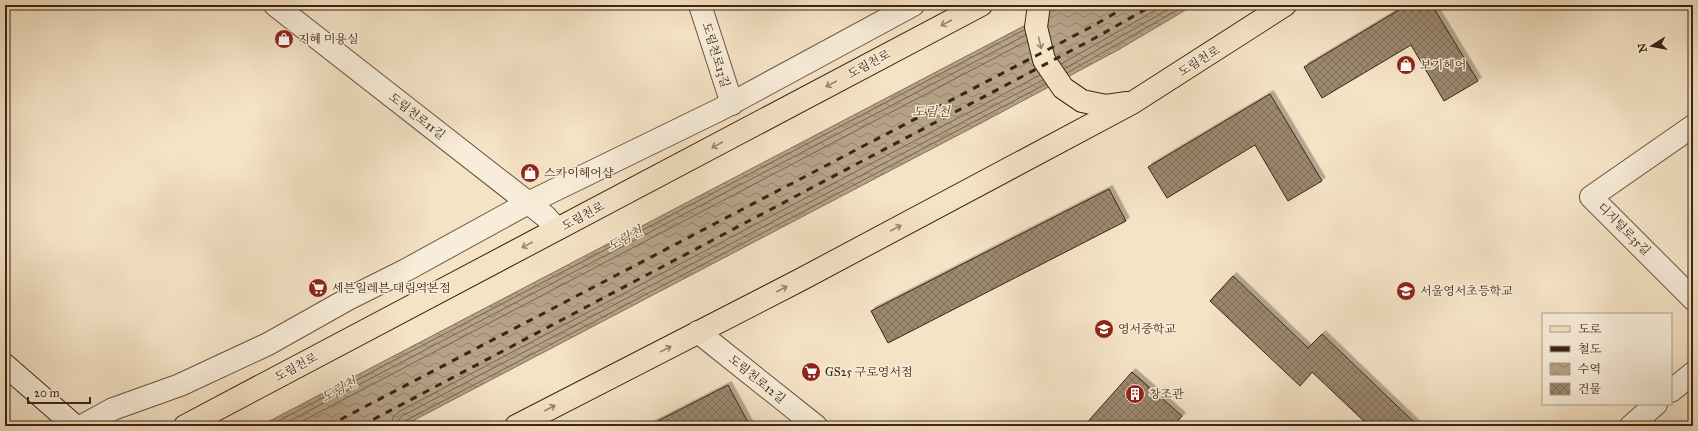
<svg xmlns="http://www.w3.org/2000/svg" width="1698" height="431" font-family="'IM FELL Great Primer','Noto Serif KR',serif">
<defs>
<pattern id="water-waves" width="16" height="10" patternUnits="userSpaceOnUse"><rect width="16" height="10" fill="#b6a288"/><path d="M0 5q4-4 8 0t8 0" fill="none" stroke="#95846e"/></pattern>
<pattern id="building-cross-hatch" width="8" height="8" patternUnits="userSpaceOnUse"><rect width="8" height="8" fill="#9c886f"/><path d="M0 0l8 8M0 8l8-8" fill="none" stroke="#806f5a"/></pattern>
<filter id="shadow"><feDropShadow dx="3.5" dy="-3.5" stdDeviation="0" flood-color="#0004"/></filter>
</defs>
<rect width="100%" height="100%" fill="#f5e3c6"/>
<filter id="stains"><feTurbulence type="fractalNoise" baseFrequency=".005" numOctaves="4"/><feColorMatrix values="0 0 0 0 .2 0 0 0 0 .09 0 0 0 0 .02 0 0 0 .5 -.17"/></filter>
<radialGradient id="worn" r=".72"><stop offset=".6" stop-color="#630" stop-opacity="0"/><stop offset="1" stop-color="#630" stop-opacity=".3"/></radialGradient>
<path fill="url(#water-waves)" stroke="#857058" d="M1064 5H1194L1118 50 983 122 403 426H260Z"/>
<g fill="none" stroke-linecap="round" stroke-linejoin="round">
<g stroke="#79644c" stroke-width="1">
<path d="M1061 64 1165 5"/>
<path d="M1064 69 1176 5"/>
<path d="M1067 73 1186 5"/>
<path d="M269 426 1024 30"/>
<path d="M280 426 1026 35"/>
<path d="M293 426 1027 41"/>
<path d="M391 426 393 417 400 411 1040 75"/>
<path d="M397 426 398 421 402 416 1043 80"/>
<path d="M402 426 405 421 1046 84"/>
</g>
</g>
<g fill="url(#building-cross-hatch)" stroke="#3c2511" filter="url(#shadow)">
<path d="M1407 5H1432L1478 81 1444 101 1411 45 1322 98 1304 67Z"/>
<path d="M1270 94 1322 181 1288 201 1255 145 1167 198 1148 167Z"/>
<path d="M1109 189 1126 221 888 343 871 311Z"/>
<path d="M1233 276 1308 348 1322 334 1418 426H1369L1312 372 1300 386 1210 301Z"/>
<path d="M1132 372 1182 416 1173 426H1084Z"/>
<path d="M728 385 750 426H648Z"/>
</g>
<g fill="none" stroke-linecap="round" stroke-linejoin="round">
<g stroke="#6a543e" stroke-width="24">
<g id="street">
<path d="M275 5 545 216 557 229"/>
<path d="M700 5 732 104"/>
<path d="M1693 126 1591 197 1693 299"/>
<path d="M698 332 816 426"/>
<path d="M1671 391 1693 373"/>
<path d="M82 426 113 409 180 385 268 344 348 299 406 270 528 203 719 110 913 5"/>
<path d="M1631 426 1656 404"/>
</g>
</g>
<g stroke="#3c2511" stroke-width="24">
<path id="secondary" d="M5 365 75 426"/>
</g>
<g stroke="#3c2511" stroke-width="24">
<g id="primary">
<path d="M1039 5 1036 27 1044 60 1063 88 1082 101 1106 106 1127 103"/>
<path d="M185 426 981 5"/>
<path d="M516 426 800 280 1132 103 1285 5"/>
</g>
</g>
<use href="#street" stroke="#f8edda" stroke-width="22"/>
<use href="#secondary" stroke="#f8edda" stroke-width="22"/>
<use href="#primary" stroke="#f5e3c6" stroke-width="22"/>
<g stroke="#3c2511" stroke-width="3" stroke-dasharray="7 7" stroke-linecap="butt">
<path d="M328 426 1091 27 1129 5"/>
<path d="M361 426 1095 38 1153 5"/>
</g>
</g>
<defs><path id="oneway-shaft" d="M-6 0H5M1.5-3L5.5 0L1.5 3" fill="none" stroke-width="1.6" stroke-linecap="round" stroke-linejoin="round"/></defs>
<g stroke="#98846c">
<use href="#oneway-shaft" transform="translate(946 23) rotate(152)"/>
<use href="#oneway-shaft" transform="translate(1040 43) rotate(76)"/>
<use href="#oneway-shaft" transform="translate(831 84) rotate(152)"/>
<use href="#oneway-shaft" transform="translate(717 145) rotate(152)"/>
<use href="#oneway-shaft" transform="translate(896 228) rotate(-28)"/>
<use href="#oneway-shaft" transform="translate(527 245) rotate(152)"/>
<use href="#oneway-shaft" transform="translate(782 289) rotate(-27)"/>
<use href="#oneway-shaft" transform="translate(666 349) rotate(-27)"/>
<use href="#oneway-shaft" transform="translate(550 408) rotate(-27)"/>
</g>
<defs>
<g id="shop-disc" transform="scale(1)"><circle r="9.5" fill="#8f2418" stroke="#f8edda"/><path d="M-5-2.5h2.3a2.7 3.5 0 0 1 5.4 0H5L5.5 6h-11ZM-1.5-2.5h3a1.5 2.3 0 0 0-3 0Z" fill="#fff"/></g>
<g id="supermarket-disc" transform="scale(1)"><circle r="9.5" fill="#8f2418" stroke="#f8edda"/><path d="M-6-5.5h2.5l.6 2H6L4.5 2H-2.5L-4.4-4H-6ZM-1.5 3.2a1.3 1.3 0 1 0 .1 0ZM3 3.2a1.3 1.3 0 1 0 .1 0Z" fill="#fff"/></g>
<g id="school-disc" transform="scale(1)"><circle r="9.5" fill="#8f2418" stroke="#f8edda"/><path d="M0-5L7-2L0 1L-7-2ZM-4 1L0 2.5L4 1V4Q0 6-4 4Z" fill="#fff"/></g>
<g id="building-disc" transform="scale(1)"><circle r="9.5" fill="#8f2418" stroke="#f8edda"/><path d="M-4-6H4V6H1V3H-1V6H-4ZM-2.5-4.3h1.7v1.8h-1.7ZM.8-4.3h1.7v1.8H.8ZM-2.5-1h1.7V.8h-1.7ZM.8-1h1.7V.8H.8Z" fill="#fff"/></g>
</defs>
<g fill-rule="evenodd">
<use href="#shop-disc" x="284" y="39"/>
<use href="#shop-disc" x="1406" y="65"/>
<use href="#shop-disc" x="530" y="173"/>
<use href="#supermarket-disc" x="318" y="288"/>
<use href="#school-disc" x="1406" y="291"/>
<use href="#school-disc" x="1104" y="329"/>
<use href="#supermarket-disc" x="811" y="372"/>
<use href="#building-disc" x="1135" y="394"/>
</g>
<g text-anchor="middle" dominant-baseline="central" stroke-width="3" stroke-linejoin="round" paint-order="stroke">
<g font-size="12" fill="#3c2511" stroke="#f8edda" text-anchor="start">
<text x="298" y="39">지혜 미용실</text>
<text x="1420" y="65">보기헤어</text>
<text x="544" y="173">스카이헤어샵</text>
<text x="332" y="288">세븐일레븐 대림역본점</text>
<text x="1420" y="291">서울영서초등학교</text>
<text x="1118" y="329">영서중학교</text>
<text x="825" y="372">GS25 구로영서점</text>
<text x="1149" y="394">창조관</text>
</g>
<g font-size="12" fill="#3c2511" stroke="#f8edda">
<text transform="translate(716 55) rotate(73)">도림천로13길</text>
<text transform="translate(1199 61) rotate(-32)">도림천로</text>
<text transform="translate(869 64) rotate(-28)">도림천로</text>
<text transform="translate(417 116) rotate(38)">도림천로11길</text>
<text transform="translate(583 216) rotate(-28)">도림천로</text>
<text transform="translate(1624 229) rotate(45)">디지털로35길</text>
<text transform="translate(296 367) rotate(-28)">도림천로</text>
<text transform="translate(757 379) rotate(39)">도림천로12길</text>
</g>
<g font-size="13" font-style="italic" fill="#614a35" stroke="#f8edda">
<text x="931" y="112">도림천</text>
<text transform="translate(625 239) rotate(-28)">도림천</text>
<text transform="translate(339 390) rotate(-28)">도림천</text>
</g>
</g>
<rect width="1698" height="431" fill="none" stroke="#f5e3c6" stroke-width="20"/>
<rect x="6" y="6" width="1686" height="419" fill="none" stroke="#3c2511" stroke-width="2"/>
<rect x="10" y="10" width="1678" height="411" fill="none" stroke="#3c2511"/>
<rect x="1542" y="313" width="130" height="92" fill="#f8edda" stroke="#ad9d8a"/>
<rect x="1550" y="326" width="20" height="6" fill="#f5e3c6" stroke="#ad9d8a"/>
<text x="1578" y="333" font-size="12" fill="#3c2511">도로</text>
<rect x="1550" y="346" width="20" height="6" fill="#3c2511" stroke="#ad9d8a"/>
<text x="1578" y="353" font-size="12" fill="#3c2511">철도</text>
<rect x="1550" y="363" width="20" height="12" fill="url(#water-waves)" stroke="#ad9d8a"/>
<text x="1578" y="373" font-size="12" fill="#3c2511">수역</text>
<rect x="1550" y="383" width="20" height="12" fill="url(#building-cross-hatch)" stroke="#ad9d8a"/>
<text x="1578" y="393" font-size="12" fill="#3c2511">건물</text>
<g transform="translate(1652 46) rotate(259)" stroke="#f8edda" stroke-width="3" paint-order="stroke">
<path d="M0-3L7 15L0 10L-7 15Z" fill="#3c2511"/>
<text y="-6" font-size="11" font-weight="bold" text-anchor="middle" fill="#3c2511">N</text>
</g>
<path d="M28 397v6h62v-6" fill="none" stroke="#3c2511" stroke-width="2"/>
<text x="34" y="397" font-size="12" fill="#3c2511" stroke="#f8edda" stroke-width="3" paint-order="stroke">20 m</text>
<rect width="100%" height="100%" filter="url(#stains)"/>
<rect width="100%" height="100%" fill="url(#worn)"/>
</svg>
